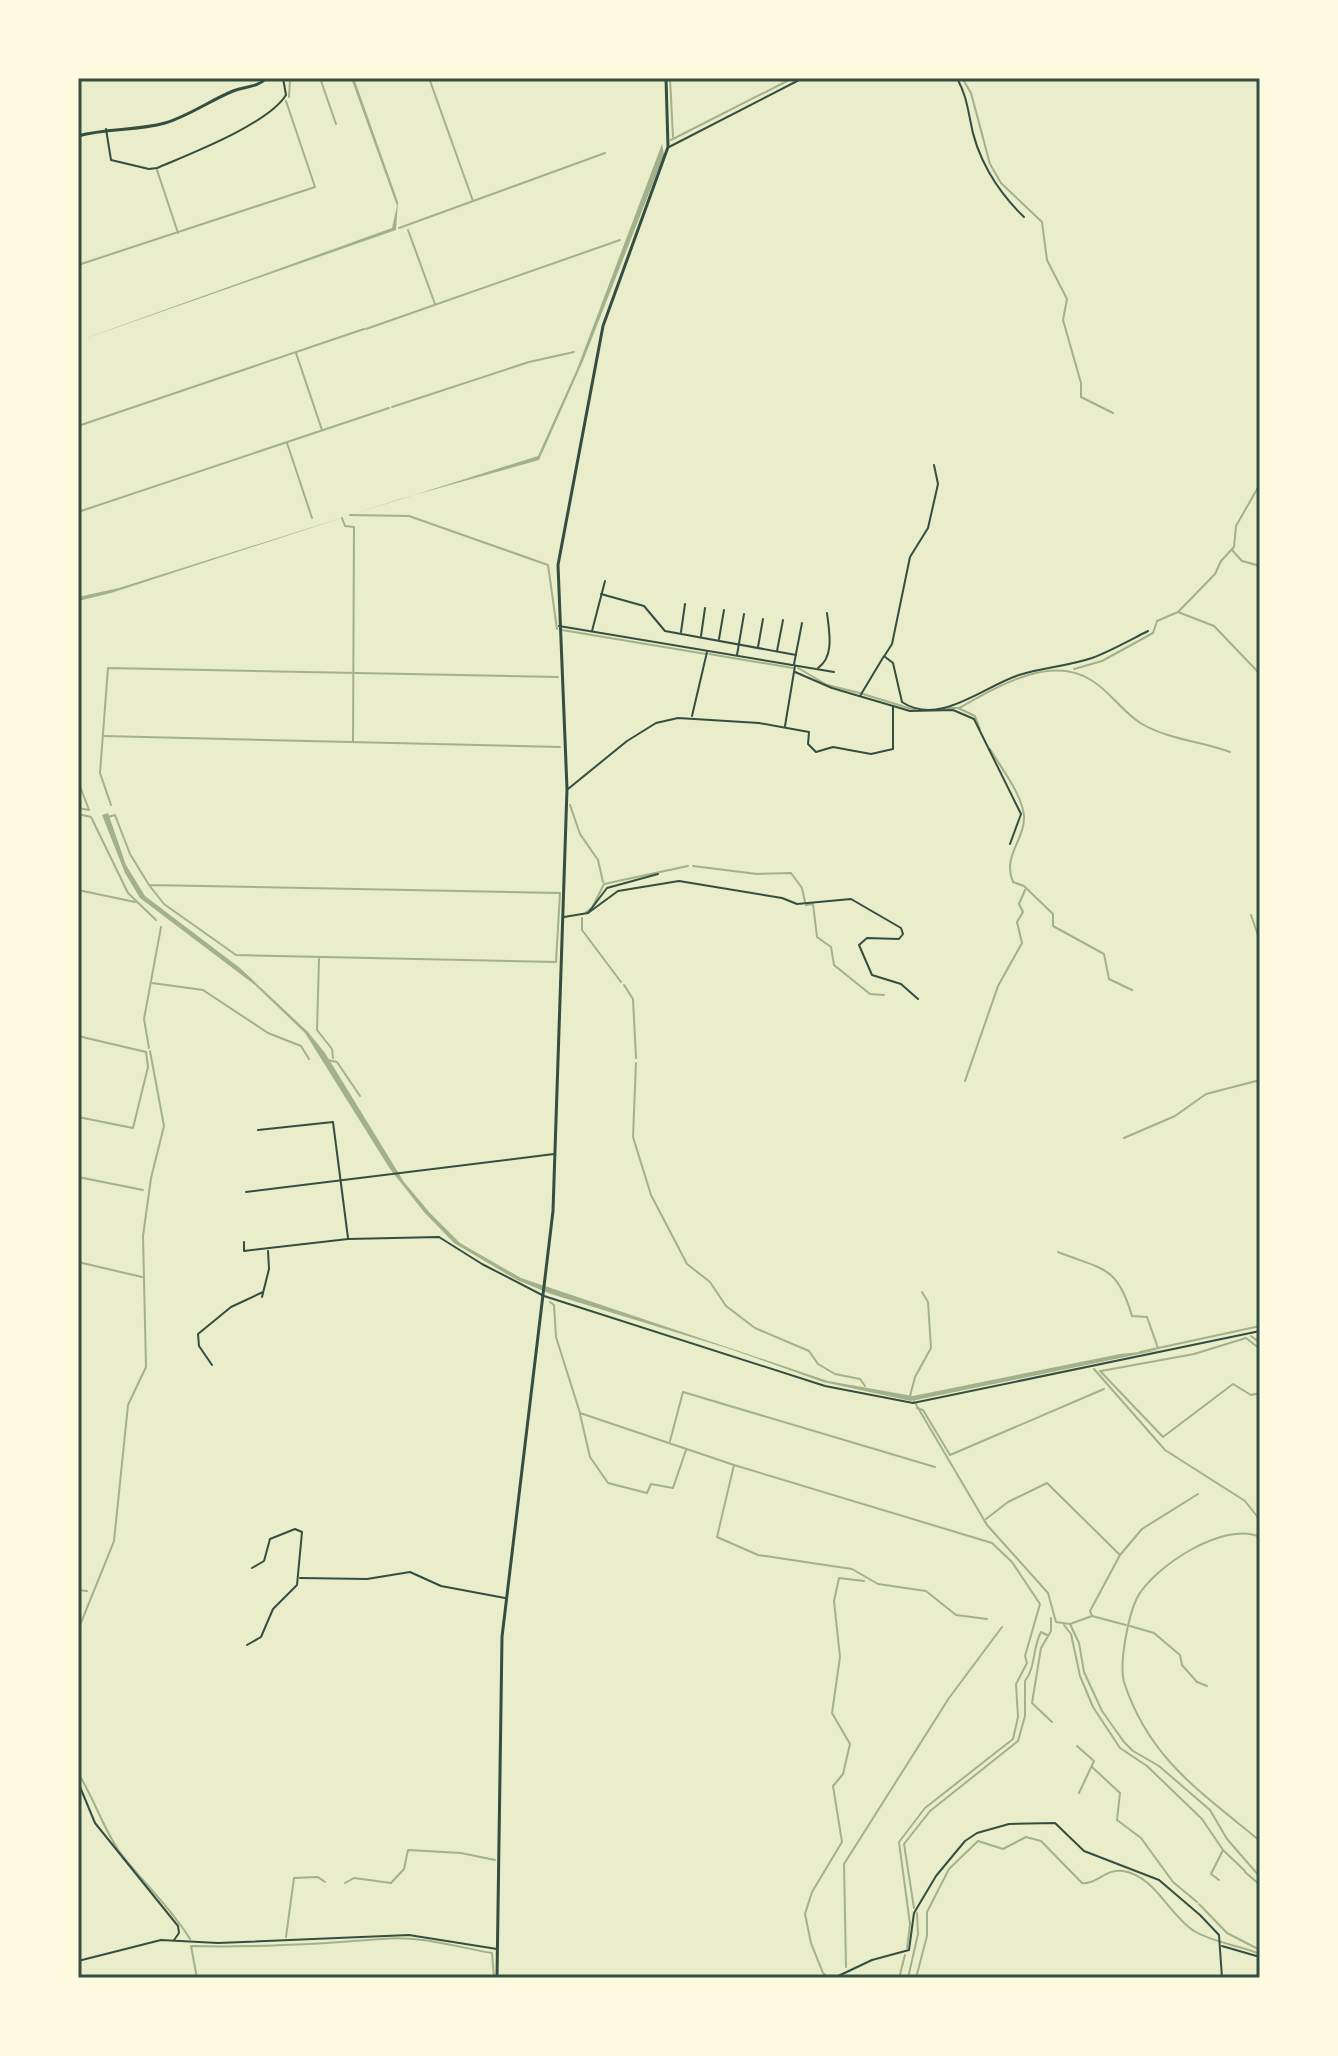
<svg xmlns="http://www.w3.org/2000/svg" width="1338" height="2056" font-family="Jost,sans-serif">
<rect width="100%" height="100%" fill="#e9edc9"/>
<g fill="#a3b18a">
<path d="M351 78H354L398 202 396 230 78 341 392 228 397 206Z"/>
<path d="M662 144 664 155 583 361 539 460 400 499 111 593 78 601V597L119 588 538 456 577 369Z"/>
<path d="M108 813 126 865 145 896 240 968 308 1032 325 1053 404 1182 430 1213 460 1243 521 1278 828 1381 913 1396 1120 1354 1159 1350 911 1401 823 1382 730 1349 551 1294 517 1280 454 1243 424 1212 390 1169 305 1033 255 985 140 898 125 873 102 815Z"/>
</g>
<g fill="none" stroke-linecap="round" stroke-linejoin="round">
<g stroke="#a3b18a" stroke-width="2">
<path d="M320 78 336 124"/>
<path d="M429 78 473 201"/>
<path d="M670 78 673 137"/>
<path d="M962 78 971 93 990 164 1001 183 1042 222 1047 260 1067 299 1063 320 1081 383V397L1113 413"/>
<path d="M78 90 80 78"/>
<path d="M289 97 290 80 298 78"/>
<path d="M671 140 793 78"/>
<path d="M157 170 178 233"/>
<path d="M399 228 605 153"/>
<path d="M408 230 435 304"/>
<path d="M78 265 315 187 286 101"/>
<path d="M366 329 620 240"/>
<path d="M296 353 322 430"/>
<path d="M392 407 529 362 574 352"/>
<path d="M78 426 364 329"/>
<path d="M287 443 312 518"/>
<path d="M78 512 389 408"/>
<path d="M350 515 409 516 548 565 557 629"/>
<path d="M342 518 345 526 354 527 353 741"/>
<path d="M1232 550 1242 561 1260 566"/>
<path d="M1178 612 1214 626 1260 674"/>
<path d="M562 630 706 654"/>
<path d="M709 654 793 668"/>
<path d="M798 668 827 685 860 693"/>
<path d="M1074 669 1102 661 1153 633 1157 621 1178 612 1215 574 1221 561 1234 547 1236 526 1260 484"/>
<path d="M863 694 915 710"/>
<path d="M945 708H958L975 716 980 729"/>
<path d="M959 708C997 687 1050 654 1091 680 1110 691 1123 713 1142 724 1170 740 1201 741 1230 752"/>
<path d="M103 736 560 747"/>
<path d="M990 749C1001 768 1022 794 1024 816 1025 840 1002 856 1013 882L1024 886 1053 914V926L1104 954 1109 979 1132 990"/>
<path d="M78 781 89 810 78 808"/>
<path d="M111 805 100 773 108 668 558 677"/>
<path d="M570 805 580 834 598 860 603 882"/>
<path d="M78 814 91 817 128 893 156 920"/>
<path d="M108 817 115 815 130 854 149 885 560 893 556 962 236 955 164 904 149 885"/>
<path d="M693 866 757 874 791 873 802 888 805 902"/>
<path d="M78 890 135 902"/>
<path d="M806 905 813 904 817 937 831 947 834 965 870 994 884 995"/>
<path d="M586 912 592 908 604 884 688 866"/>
<path d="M1251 915 1260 941"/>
<path d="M582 918V930L621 982"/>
<path d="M319 959 317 1030 332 1049 333 1058"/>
<path d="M152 983 203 990 268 1033 301 1046 309 1059"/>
<path d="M624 985 633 999 636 1058"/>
<path d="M78 1036 146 1052 148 1067 133 1128 78 1117"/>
<path d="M149 1048 144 1019 161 927"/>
<path d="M328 1060 337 1062 360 1096"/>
<path d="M636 1063 633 1137 651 1195 687 1264 710 1282 726 1306 755 1328 809 1351 818 1364 835 1374 860 1379 865 1386"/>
<path d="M965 1081 998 986 1022 943 1017 922 1023 912 1019 904 1025 890"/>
<path d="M1124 1138 1175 1116 1206 1094 1260 1080"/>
<path d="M78 1177 143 1190"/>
<path d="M1058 1252C1103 1270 1117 1265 1132 1316L1147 1317 1158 1348"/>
<path d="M78 1262 142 1277"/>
<path d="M550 1302 554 1305 556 1337 580 1413 734 1465 717 1537 758 1555 852 1569 878 1584 926 1591 956 1615 987 1619"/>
<path d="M1251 1336 1260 1343"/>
<path d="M1140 1352 1260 1326"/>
<path d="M1094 1369 1165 1450 1245 1501 1260 1520"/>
<path d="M1100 1371 1163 1437 1233 1384 1251 1395 1260 1393"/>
<path d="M1101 1371 1194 1354 1246 1338 1260 1349"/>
<path d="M910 1396 915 1377 931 1348 928 1302 922 1292"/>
<path d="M914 1401 987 1525 1048 1593 1056 1622 1070 1624 1079 1643 1084 1672 1102 1711 1124 1742 1133 1751 1159 1766 1210 1810 1227 1839 1260 1877"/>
<path d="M917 1408 923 1410 950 1455 1104 1389"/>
<path d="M580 1414 590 1457 608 1483 647 1493 651 1484 673 1488 686 1450"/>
<path d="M670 1441 683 1392 935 1467"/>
<path d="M734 1465 992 1543 1012 1562 1040 1604 1025 1656 1027 1663 1016 1684 1018 1717 1013 1739 925 1808 899 1842 910 1924 907 1948"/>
<path d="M986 1519 1008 1502 1047 1483 1120 1555 1142 1529 1198 1494"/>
<path d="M1260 1537C1225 1520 1153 1567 1137 1598 1128 1616 1119 1664 1124 1682 1149 1759 1201 1792 1260 1841"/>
<path d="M78 1590 87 1591"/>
<path d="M1092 1616 1090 1611 1120 1555"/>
<path d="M1051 1618V1631L1041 1648 1032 1703 1052 1722"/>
<path d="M1070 1624 1092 1616 1126 1625"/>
<path d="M1064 1625 1071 1634 1080 1676 1093 1707 1120 1748 1147 1766 1202 1819 1223 1850 1245 1871"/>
<path d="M1130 1626 1154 1633 1180 1655 1182 1665 1197 1682 1207 1686"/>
<path d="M78 1630 114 1541 128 1405 146 1367 143 1236 151 1178 164 1126 150 1051"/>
<path d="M1077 1746 1094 1761 1079 1793"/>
<path d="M1092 1767 1120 1793 1117 1820 1141 1838 1173 1882 1197 1902"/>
<path d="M78 1773C94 1798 102 1826 119 1851 142 1882 170 1906 190 1939"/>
<path d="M1245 1872 1260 1885"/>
<path d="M1219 1880 1211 1874 1223 1850"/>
<path d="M345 1883 354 1878 391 1883 404 1869 408 1850 461 1853 495 1860"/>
<path d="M1199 1904 1227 1933 1260 1950"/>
<path d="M914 1908 904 1844 930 1811 1018 1741 1025 1716V1681C1036 1667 1032 1649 1041 1632L1047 1635"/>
<path d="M286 1937 294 1878 318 1877 325 1882"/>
<path d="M846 1967 844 1864 949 1698 1002 1627"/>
<path d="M197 1978 191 1946C255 1948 319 1944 382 1939 419 1935 456 1947 492 1953L494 1978"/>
<path d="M829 1978 823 1973 811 1943 805 1914 812 1892 842 1842 833 1786 843 1774 850 1744 832 1713 840 1657 834 1601 839 1578 864 1581"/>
<path d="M899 1978 905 1955"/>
<path d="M908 1978 918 1934 917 1913"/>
<path d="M916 1978 927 1936V1912L949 1869 978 1841 1003 1849 1026 1837 1041 1841 1082 1883C1096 1885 1106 1868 1123 1871 1155 1876 1169 1915 1194 1931 1214 1943 1239 1945 1260 1954"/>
</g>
<g stroke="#344e41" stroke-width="2">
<path d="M957 78C965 93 967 104 970 119 976 157 997 191 1024 217"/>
<path d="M106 129 111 160 149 169 157 168C190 154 268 124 286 95L283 78"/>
<path d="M669 147 803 78"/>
<path d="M601 594 644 606 665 631 796 655"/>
<path d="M559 626 834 672"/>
<path d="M592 631 605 581"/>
<path d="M681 632 685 604"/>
<path d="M701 636 705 608"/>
<path d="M719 639 724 610"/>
<path d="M758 647 763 619"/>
<path d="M777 651 783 620"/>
<path d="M737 655 744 614"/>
<path d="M885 655 892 644 910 557 928 528 938 484 934 465"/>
<path d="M794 664 802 623"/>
<path d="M818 668C835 656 829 631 827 613"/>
<path d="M795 672 832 688 910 711 953 710 974 719 1021 814 1010 844"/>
<path d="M860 696 884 656 893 663 902 702C939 727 984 686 1019 675 1042 668 1068 666 1092 658 1111 651 1130 640 1148 631"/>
<path d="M692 716 707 652"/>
<path d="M785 726 795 666"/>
<path d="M568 789 627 741 656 723 678 718 759 723 809 732 808 744 816 752 833 747 871 754 893 749V706"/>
<path d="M588 913 618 891 679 881 782 898 797 904 851 899 901 928 903 934 899 939 867 938 859 945 872 975 901 984 918 999"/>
<path d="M564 917 588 913 607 888 658 874"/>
<path d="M258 1130 333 1122 348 1238"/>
<path d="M246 1192 554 1154"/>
<path d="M244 1242V1251L348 1239 439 1237 482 1264 544 1296 825 1386 913 1403 1260 1331"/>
<path d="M262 1297 269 1269 268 1251"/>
<path d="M212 1365 199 1346 198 1334 231 1307 263 1292"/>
<path d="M300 1578 367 1579 410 1572 441 1586 505 1598"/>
<path d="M247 1645 261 1637 273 1609 297 1585 302 1532 295 1529 270 1539 264 1561 252 1568"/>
<path d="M78 1782 95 1823 178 1926 179 1933 174 1940"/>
<path d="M1222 1946 1260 1957"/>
<path d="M78 1961 161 1940 218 1943 409 1935 497 1949"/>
<path d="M834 1978 872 1960 909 1950 914 1913 936 1876 965 1841 977 1833 1009 1824 1055 1823 1084 1851 1159 1880 1200 1915 1219 1935 1222 1978"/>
</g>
<g stroke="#344e41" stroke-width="3">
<path d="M78 136C107 128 136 131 165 123 189 116 209 101 233 91 246 86 256 88 267 78"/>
<path d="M497 1978 502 1637 553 1211 567 789 558 565 603 326 668 147 666 78"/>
</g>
</g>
<rect width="1338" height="2056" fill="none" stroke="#fefae0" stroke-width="160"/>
<rect x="80" y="80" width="1178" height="1896" fill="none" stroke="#344e41" stroke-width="3"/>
</svg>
